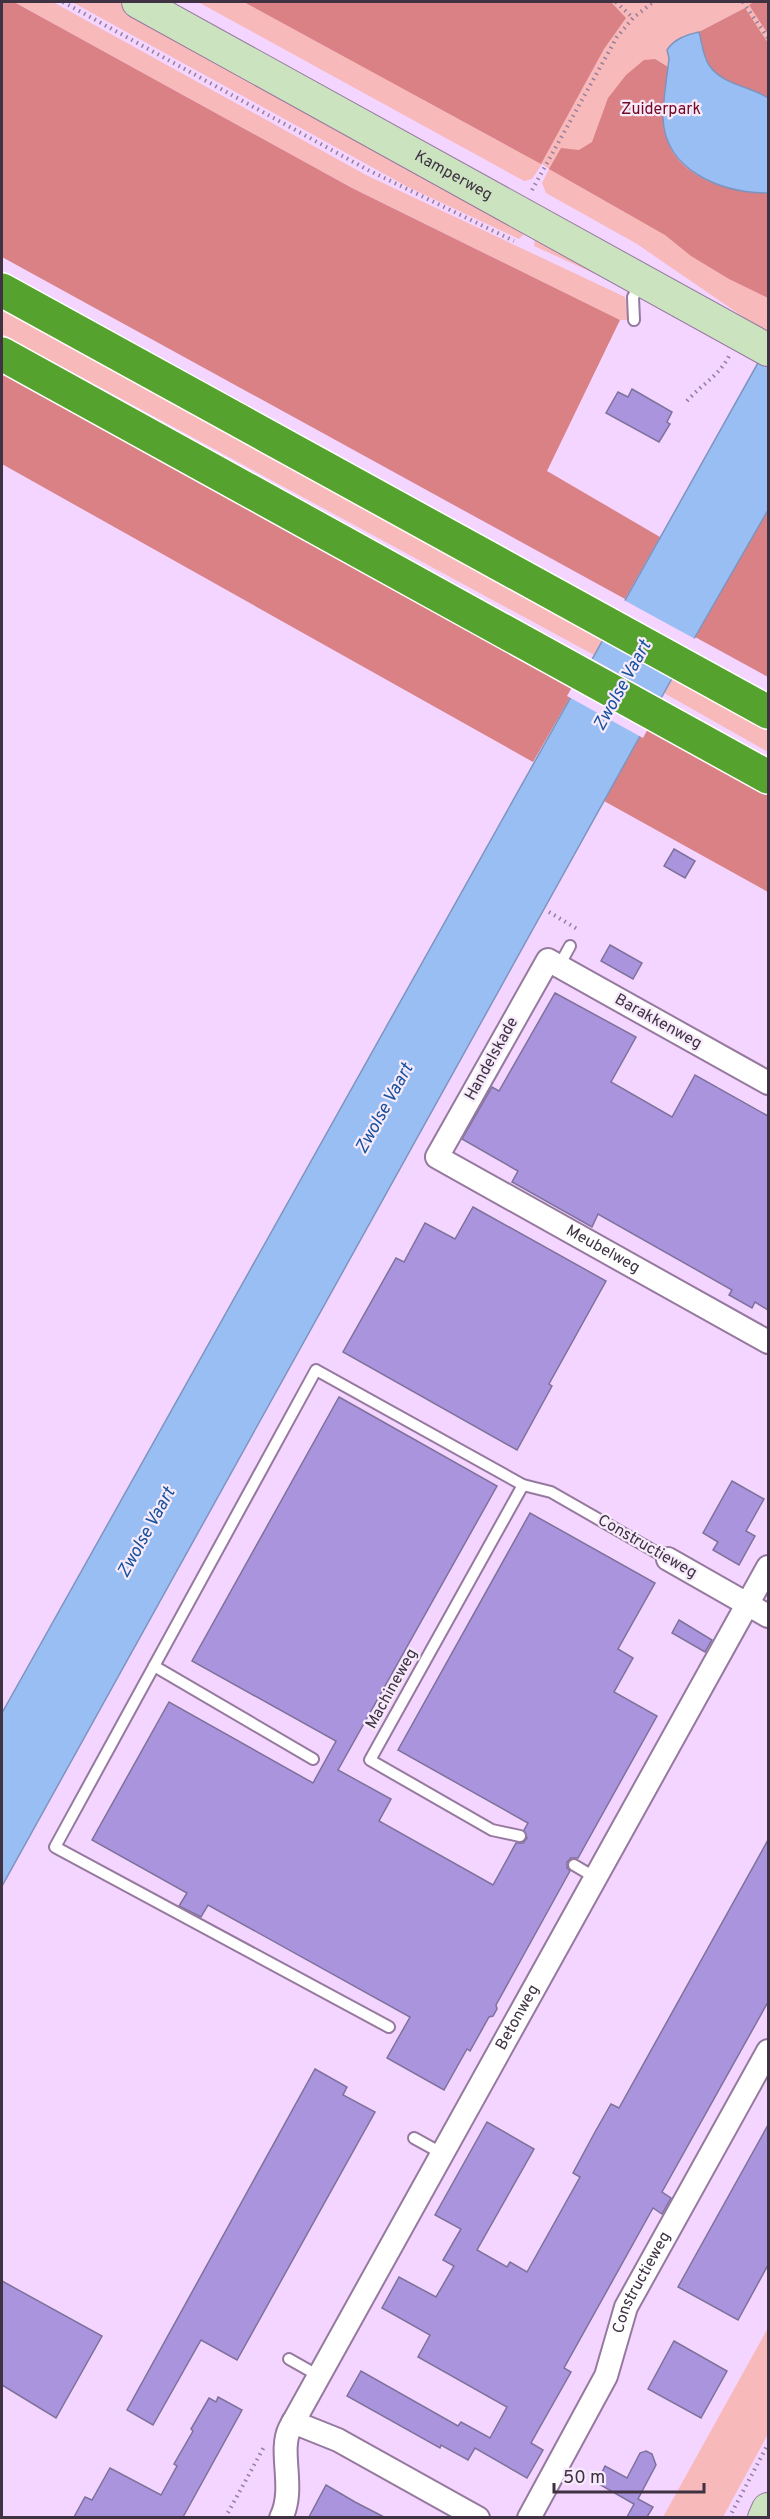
<svg xmlns="http://www.w3.org/2000/svg" width="770" height="2519" font-family="Overpass,sans-serif">
<rect width="100%" height="100%" fill="#f4d5ff"/>
<g fill="#f8b9bb">
<path d="M14 2H53L366 175 625 297 629 320H620L352 188Z"/>
<path d="M72 2H119L527 231 519 239 408 187Z"/>
<path d="M198 2H768V334L637 244 546 193 542 183 549 169 542 164 532 179 524 181Z"/>
<path d="M535 237 613 282 534 246Z"/>
<path d="M2 295 609 628 594 655 2 334Z"/>
<path d="M679 666 768 717V752L664 693Z"/>
<path d="M768 2328V2434L723 2517H663Z"/>
</g>
<g fill="#d98185">
<path d="M2 2H14L352 188 620 320 547 471 660 537 625 599 2 257Z"/>
<path d="M244 2H611L626 18 604 49 541 164Z"/>
<path d="M754 2H768V34L749 5Z"/>
<path d="M745 8 768 43V98C750 86 722 85 709 65 703 56 702 43 699 32Z"/>
<path d="M655 59 668 67C666 88 661 110 665 132 673 177 729 193 768 193V298L729 279 691 256 665 235 549 169 561 148 579 150 592 142 608 98 626 75 644 60Z"/>
<path d="M2 365 580 680 533 762 2 464Z"/>
<path d="M768 510V677L695 637Z"/>
<path d="M650 719 768 784V892L604 801Z"/>
</g>
<g fill="#99bef4" stroke="#7e94bf" stroke-width="1.5">
<path d="M699 32C702 43 703 56 709 65 722 85 750 86 768 98V193C723 193 665 172 663 118 663 98 667 78 669 58L667 50C674 39 686 35 699 32Z"/>
<path d="M768 345V510L695 637 2 1886V1713Z"/>
</g>
<g fill="#f4d5ff">
<path d="M622 599 697 640 675 679 600 637Z"/>
<path d="M589 657 664 699 643 738 567 696Z"/>
</g>
<g fill="#aa94de" stroke="#7d729b" stroke-width="1.5">
<path d="M632 389 672 412 667 422 670 424 659 442 606 413 618 392 628 397Z"/>
<path d="M674 849 695 861 685 878 664 866Z"/>
<path d="M610 945 642 963 633 979 601 961Z"/>
<path d="M555 993 636 1037 611 1082 672 1117 695 1075 768 1116V1310L755 1302 752 1308 729 1295 732 1290 598 1214 592 1227 512 1182 518 1171 462 1139 492 1087 499 1091Z"/>
<path d="M473 1207 606 1281 549 1384 552 1386 517 1450 343 1352 396 1258 404 1262 425 1223 455 1239Z"/>
<path d="M339 1397 497 1486 338 1770 391 1799 379 1821 493 1885 516 1843H523L527 1838 524 1830 528 1823 398 1750 530 1513 655 1583 618 1649 633 1658 614 1692 657 1716 578 1858H571L567 1862V1868L570 1871 496 2005 497 2009 493 2016 489 2017 470 2051 467 2049 444 2090 387 2058 410 2017 208 1905 201 1917 179 1906 187 1893 92 1840 169 1702 313 1783 336 1741 192 1661Z"/>
<path d="M732 1481 764 1499 746 1531 755 1536 739 1565 713 1550 718 1542 703 1533Z"/>
<path d="M679 1620 712 1640 705 1652 672 1633Z"/>
<path d="M768 1840V2002L662 2192 671 2198 662 2214 653 2208 564 2368 571 2372 531 2443 543 2450 527 2478 475 2448 468 2460 441 2445 440 2448 347 2396 361 2371 458 2426 461 2422 490 2438 507 2407 418 2357 430 2335 382 2308 399 2277 436 2297 454 2266 443 2260 461 2229 435 2215 487 2122 534 2149 477 2250 507 2267 510 2262 527 2272 580 2177 573 2173 595 2132 611 2104 619 2108Z"/>
<path d="M315 2069 347 2087 343 2095 375 2112 237 2360 201 2340 153 2425 127 2410Z"/>
<path d="M768 2125V2265L738 2320 678 2287Z"/>
<path d="M2 2281 102 2336 56 2418 2 2385Z"/>
<path d="M674 2341 727 2371 701 2418 648 2389Z"/>
<path d="M218 2397 242 2410 183 2517H74L85 2497 92 2500 110 2468 161 2495 177 2466 174 2464 193 2431 191 2429 209 2398 216 2402Z"/>
<path d="M646 2451 652 2454 656 2465 638 2499 653 2507 647 2517H627L634 2504 597 2483 605 2466 627 2478 640 2453Z"/>
<path d="M326 2485 355 2502 384 2517H309Z"/>
</g>
<g fill="none" stroke-linecap="round" stroke-linejoin="round">
<g stroke="#95799e" stroke-width="14">
<g id="service">
<path d="M634 320 633 297 641 283"/>
<path d="M559 966 570 946"/>
<path d="M154 1666 313 1759"/>
<path d="M520 1836 492 1830 370 1760 523 1485"/>
<path d="M574 1865 596 1878"/>
<path d="M389 2027 55 1847 316 1370 523 1485 551 1492 668 1559"/>
<path d="M414 2138 443 2154"/>
<path d="M289 2359 319 2376"/>
</g>
</g>
<g stroke="#95799e" stroke-width="26">
<g id="minor">
<path id="s1" d="M768 1083 548 960 437 1157 768 1342"/>
<path d="M668 1559 768 1616"/>
<path d="M293 2422 338 2440 478 2518"/>
<path id="s2" d="M281 2518C296 2488 278 2452 290 2428L768 1567"/>
<path id="s3" d="M529 2518 606 2376 626 2307 768 2051"/>
</g>
</g>
<g stroke="#95799e" stroke-width="34">
<g id="secondary">
<path id="s4" d="M138 2 768 350"/>
<path d="M764 2518 768 2509"/>
</g>
</g>
<g stroke="#fff" stroke-width="36">
<g id="motorway">
<path d="M2 290 768 712"/>
<path d="M2 354 768 777"/>
</g>
</g>
<g stroke="#947f9b" stroke-width="4" stroke-dasharray="1.5 4.5" stroke-linecap="butt">
<path d="M63 2 368 170 514 241"/>
<path d="M616 2 633 18"/>
<path d="M743 2 768 38"/>
<path d="M532 190 617 37 633 18 653 2"/>
<path d="M687 401C702 384 719 376 729 356"/>
<path d="M549 912 579 930"/>
<path d="M225 2518 264 2447"/>
<path d="M729 2518 768 2444"/>
</g>
<use href="#service" stroke="#fff" stroke-width="10"/>
<use href="#minor" stroke="#fff" stroke-width="22"/>
<use href="#secondary" stroke="#cce3c0" stroke-width="32"/>
<use href="#motorway" stroke="#55a22e" stroke-width="33"/>
</g>
<g text-anchor="middle" dominant-baseline="central" stroke-width="4.5" stroke-linejoin="round" paint-order="stroke">
<g font-size="16" fill="#760922" stroke="#f7eafb">
<text x="661" y="110">Zuiderpark</text>
</g>
<g font-size="16" fill="#3f3343" stroke="#f7eafb">
<text stroke="none"><textPath href="#s4" startOffset="360">Kamperweg</textPath></text>
<text transform="translate(658 1022) rotate(29)">Barakkenweg</text>
<text transform="translate(492 1059) rotate(-61)">Handelskade</text>
<text stroke="none"><textPath href="#s1" startOffset="668">Meubelweg</textPath></text>
<text transform="translate(647 1547) rotate(30)">Constructieweg</text>
<text transform="translate(392 1689) rotate(-61)">Machineweg</text>
<text stroke="none"><textPath href="#s2" startOffset="561">Betonweg</textPath></text>
<text stroke="none"><textPath href="#s3" startOffset="262">Constructieweg</textPath></text>
</g>
<g font-size="18" font-style="italic" fill="#16519e" stroke="#f7eafb">
<text transform="translate(623 686) rotate(-61)">Zwolse Vaart</text>
<text transform="translate(385 1109) rotate(-61)">Zwolse Vaart</text>
<text transform="translate(147 1533) rotate(-61)">Zwolse Vaart</text>
</g>
</g>
<rect width="770" height="2519" fill="none" stroke="#3f3343" stroke-width="6"/>
<path d="M554 2483v9h150v-9" fill="none" stroke="#3f3343" stroke-width="3"/>
<text x="563" y="2483" font-size="18" fill="#3f3343" stroke="#f7eafb" stroke-width="4.5" paint-order="stroke">50 m</text>
</svg>
